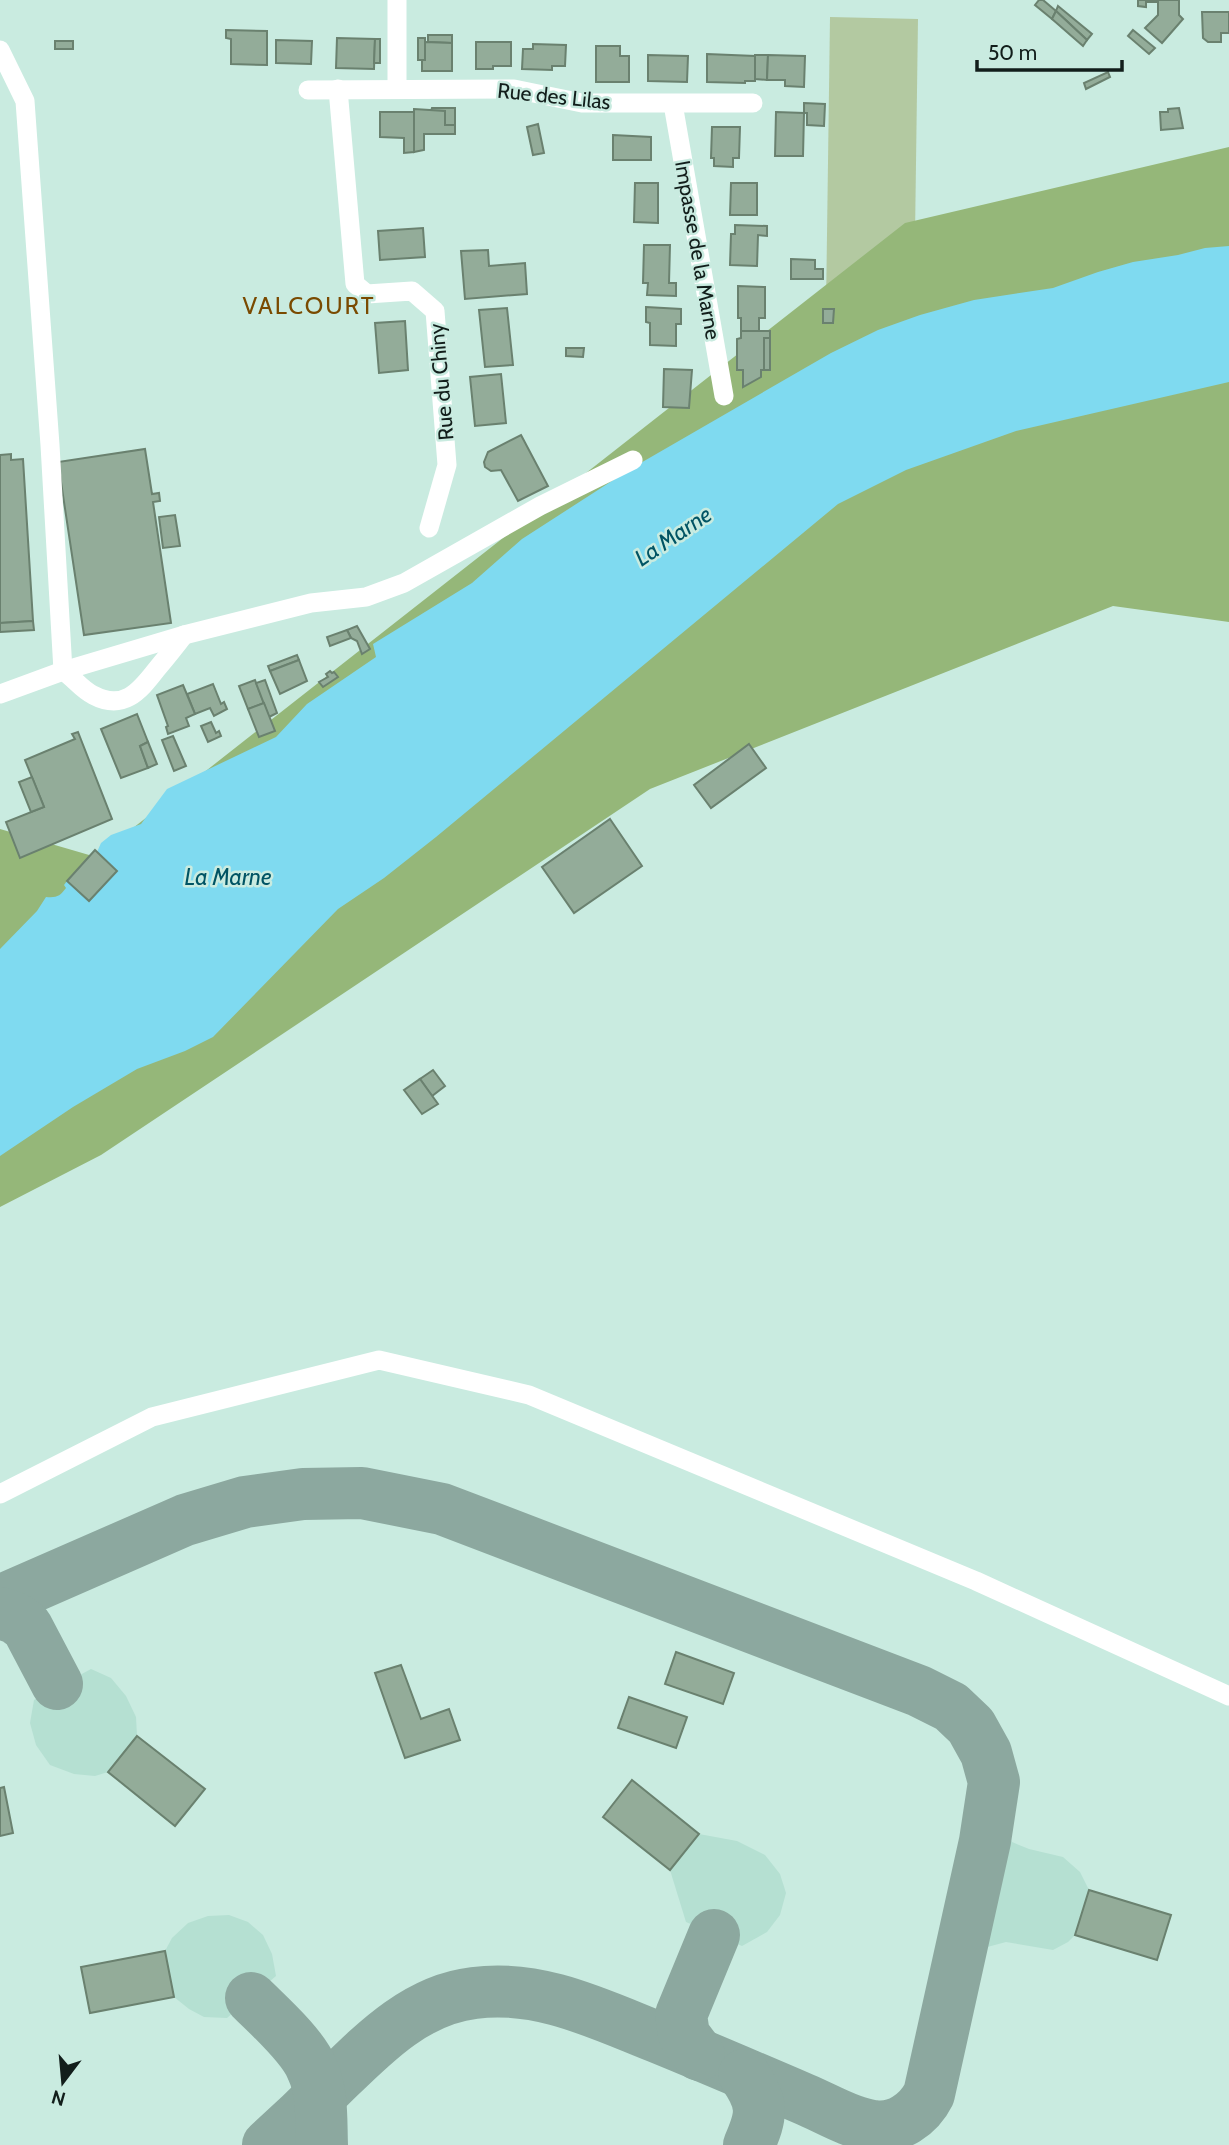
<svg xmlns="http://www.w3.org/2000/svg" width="1229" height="2145" font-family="Cabin,sans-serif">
<rect width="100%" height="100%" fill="#c9ebe0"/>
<g fill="#b5e0d2">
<path d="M91 1669 111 1678 126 1696 136 1717 137 1736 108 1772 95 1776 74 1774 50 1765 36 1745 30 1723 34 1700Z"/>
<path d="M1002 1828 1012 1842 1029 1849 1063 1857 1080 1872 1089 1890 1075 1935 1068 1942 1053 1950 1006 1942 976 1950Z"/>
<path d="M699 1834 737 1841 765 1855 780 1874 786 1893 780 1915 767 1932 742 1946 686 1922 670 1870Z"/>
<path d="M229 1915 248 1922 263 1935 272 1954 276 1976 227 2018 204 2017 189 2009 174 1997 165 1951 172 1938 188 1923 208 1916Z"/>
</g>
<path fill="#b3c9a1" d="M830 17 918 19 914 308 826 307Z"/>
<path fill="#95b779" d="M1229 147V622L1113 606 650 789 101 1155 0 1207V829L96 857 905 223Z"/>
<path fill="#7fdaf0" d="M1229 246V382L1016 431 906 470 838 504 436 837 384 878 338 909 213 1037 185 1051 137 1069 73 1107 0 1156V949L37 911 46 897C57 898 60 896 66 888L64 885 67 881 90 901 117 871 97 852 101 843 111 835 141 824 167 789 276 737 307 704 376 657 373 644 472 583 522 539 632 468 831 353 878 330 920 315 974 300 1053 288 1098 272 1133 262 1178 255 1205 248Z"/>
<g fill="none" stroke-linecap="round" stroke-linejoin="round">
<g stroke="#8ca89f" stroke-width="52">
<path d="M0 1601 185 1520 245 1502 303 1494 362 1493 442 1509 919 1691 951 1707 971 1726 986 1753 994 1782 985 1841 929 2094C919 2114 897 2130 873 2126 849 2123 826 2108 804 2099 755 2078 706 2057 657 2037 599 2014 539 1984 474 1993 414 2000 371 2046 330 2086 310 2106 289 2126 268 2145"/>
<path d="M0 1613 15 1618 27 1627 57 1684"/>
<path d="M251 1998C269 2016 303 2046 312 2069 323 2092 321 2120 322 2145"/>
<path d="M699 2055 684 2035 681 2015 714 1935"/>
<path d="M744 2075C764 2104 762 2115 749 2145"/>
</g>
</g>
<g fill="#93ac99" stroke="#6a816f" stroke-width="2">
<path d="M1039 0H1043L1056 11 1052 19 1035 5Z"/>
<path d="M1138 0H1179V15L1183 19 1162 43 1145 28 1158 15V2H1146V7L1138 6Z"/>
<path d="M1058 6 1092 34 1087 40 1056 11Z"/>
<path d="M1056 11 1087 40 1083 46 1052 19Z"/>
<path d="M1202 12H1229V33H1221V42H1208L1203 38Z"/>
<path d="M226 30 267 31V65L231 64V39L226 38Z"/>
<path d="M1133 30 1155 48 1149 54 1128 36Z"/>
<path d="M428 35H452V43L428 42Z"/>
<path d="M337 38 375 39 374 69 336 68Z"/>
<rect x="418" y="38" width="7" height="22"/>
<path d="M375 39H380V63H374Z"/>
<path d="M276 40 312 41 311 64 276 63Z"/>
<rect x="55" y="41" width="18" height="8"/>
<path d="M425 42 452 43V71H422V60H425Z"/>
<path d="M476 42H511V66H493V69H476Z"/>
<path d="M533 44 566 45 565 66H552V70L522 69 523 49H533Z"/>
<path d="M596 46H620V56H629V82H596Z"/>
<path d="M707 54 755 56V81H745V83L707 82Z"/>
<path d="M648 55 688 56 687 82 648 81Z"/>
<path d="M755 55H768L767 80 755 79Z"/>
<path d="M768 55 805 56 804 87 785 86V80H767Z"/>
<path d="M1108 72 1110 77 1086 89 1084 83Z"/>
<path d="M804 103 825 104 824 126 807 125V113H804Z"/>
<path d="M432 108H455V125H445V111H431Z"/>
<path d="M1179 108 1183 128 1161 130 1160 112H1168V109Z"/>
<path d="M414 109 445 111V125H455V134H424V150L414 152Z"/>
<path d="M380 112H414V152L404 153V138L380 137Z"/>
<path d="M776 112 804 113 803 156H775Z"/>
<path d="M538 124 544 153 533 155 527 127Z"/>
<path d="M712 127H740L739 158H733V167L714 166V158H711Z"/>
<path d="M613 135 651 137V160H613Z"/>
<path d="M635 183H658V223L634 222Z"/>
<path d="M731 183H757V215H730Z"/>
<path d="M735 225 767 226V236L758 235 757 266 730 265 731 234H735Z"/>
<path d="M423 228 425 257 380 260 378 231Z"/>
<path d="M644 245H670L669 283H676V296L647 295 648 283H643Z"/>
<path d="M488 250 489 266 525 263 527 294 465 299 461 251Z"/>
<path d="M791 259 815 260V269H823V279H791Z"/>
<path d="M738 286 765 287V318H759V331H741V318H738Z"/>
<path d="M646 307 681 309V324H676V346L650 345V323L646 322Z"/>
<path d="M507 308 513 365 485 367 479 310Z"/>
<path d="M823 309H834L833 323H823Z"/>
<path d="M405 321 408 370 379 373 375 323Z"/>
<path d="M741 331H770V338H764V370H761V377L743 387V370H737V339L741 338Z"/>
<rect x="764" y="338" width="6" height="32"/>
<path d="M566 348H584L583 357 566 356Z"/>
<path d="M664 369 692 370 689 408 663 407Z"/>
<path d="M501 374 506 423 475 426 470 377Z"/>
<path d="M521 435 548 486 518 501 501 470 491 471 485 467 484 462 488 452Z"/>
<path d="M145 449 152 494 159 493 160 501 153 502 171 623 84 635 58 462Z"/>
<path d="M11 454V460L23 459 33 621 0 623V455Z"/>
<path d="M175 515 180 546 163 548 159 517Z"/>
<path d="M33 621 34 630 0 632V623Z"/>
<path d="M357 626 370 649 362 654 357 641 351 638 347 630Z"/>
<path d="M347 630 351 638 330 646 327 637Z"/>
<path d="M297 655 299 660 270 671 268 666Z"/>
<path d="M299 660 307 681 280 694 270 671Z"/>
<path d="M330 671 332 673 334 672 338 677 323 687 319 682 328 677 326 674Z"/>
<path d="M255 680 264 703 248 709 239 686Z"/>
<path d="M265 680 277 713 269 717 256 683Z"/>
<path d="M213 684 221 704 224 702 227 709 214 716 210 708 195 714 187 694Z"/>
<path d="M183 685 195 714 186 718 189 726 168 734 166 727 168 726 157 695Z"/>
<path d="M264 703 275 731 259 737 248 709Z"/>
<path d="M137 714 148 742 140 746 148 768 121 778 101 729Z"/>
<path d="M211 722 216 733 219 731 221 736 208 742 201 726Z"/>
<path d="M78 732 112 819 20 858 6 822 44 807 25 760 75 739 72 734Z"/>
<path d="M173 736 186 766 174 771 162 740Z"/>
<path d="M148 742 157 764 148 768 140 746Z"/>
<path d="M749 744 766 768 711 808 694 785Z"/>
<path d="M32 777 44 807 31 812 19 782Z"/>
<path d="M610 819 642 866 574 913 542 867Z"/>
<path d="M95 850 117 871 89 901 67 881Z"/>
<path d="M433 1070 445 1086 432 1096 420 1079Z"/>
<path d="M420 1079 438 1104 422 1114 404 1090Z"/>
<path d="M676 1652 734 1673 723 1704 665 1684Z"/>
<path d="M401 1665 421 1719 449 1709 460 1740 405 1758 375 1673Z"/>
<path d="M629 1697 687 1717 676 1748 618 1728Z"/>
<path d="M137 1736 205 1789 175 1826 108 1772Z"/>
<path d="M632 1780 699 1834 670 1870 603 1817Z"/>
<path d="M4 1787 13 1833 0 1836V1788Z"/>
<path d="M1089 1890 1171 1915 1157 1960 1075 1935Z"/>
<path d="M165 1951 174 1997 90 2013 81 1967Z"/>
</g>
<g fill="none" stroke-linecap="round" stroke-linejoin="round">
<g stroke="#fff" stroke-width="19">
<path d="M397 0V89"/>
<path d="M0 50 25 101 50 445 63 671C74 678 81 689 93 695 123 711 139 692 156 670 166 658 175 647 184 635"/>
<path d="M338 89 355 284 367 294 412 291 435 311 447 465 429 528"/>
<path d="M308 90 514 89 582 103H753"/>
<path d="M673 104 724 396"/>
<path d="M0 694 63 671 184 635 311 603 366 597 404 583 540 506 633 460"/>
<path d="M0 1494 152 1417 379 1360 529 1395 976 1581 1229 1696"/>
</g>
</g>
<g text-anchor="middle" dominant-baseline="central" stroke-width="5" stroke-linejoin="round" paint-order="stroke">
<g font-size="21" fill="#121e1b" stroke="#c9ebe0">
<text transform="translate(554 96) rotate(6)">Rue des Lilas</text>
<text transform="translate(698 250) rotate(80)">Impasse de la Marne</text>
<text transform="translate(441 382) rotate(-95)">Rue du Chiny</text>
</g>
<g font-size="23" font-style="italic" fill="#005464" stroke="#c9ebe0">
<text transform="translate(673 536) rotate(-34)">La Marne</text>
<text x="228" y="877">La Marne</text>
</g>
<g font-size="24" letter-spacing="2" fill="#7a4a00" stroke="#c9ebe0">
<text x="309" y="305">VALCOURT</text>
</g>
</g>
<g transform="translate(63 2082) rotate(196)" stroke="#c9ebe0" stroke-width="5" paint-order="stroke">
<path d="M0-5L12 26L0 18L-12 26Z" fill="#121e1b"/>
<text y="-10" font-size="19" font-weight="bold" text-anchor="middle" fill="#121e1b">N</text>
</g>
<path d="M977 60v10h145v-10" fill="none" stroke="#121e1b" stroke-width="3.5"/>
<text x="988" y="60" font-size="21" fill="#121e1b" stroke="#c9ebe0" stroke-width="5" paint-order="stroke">50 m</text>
</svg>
